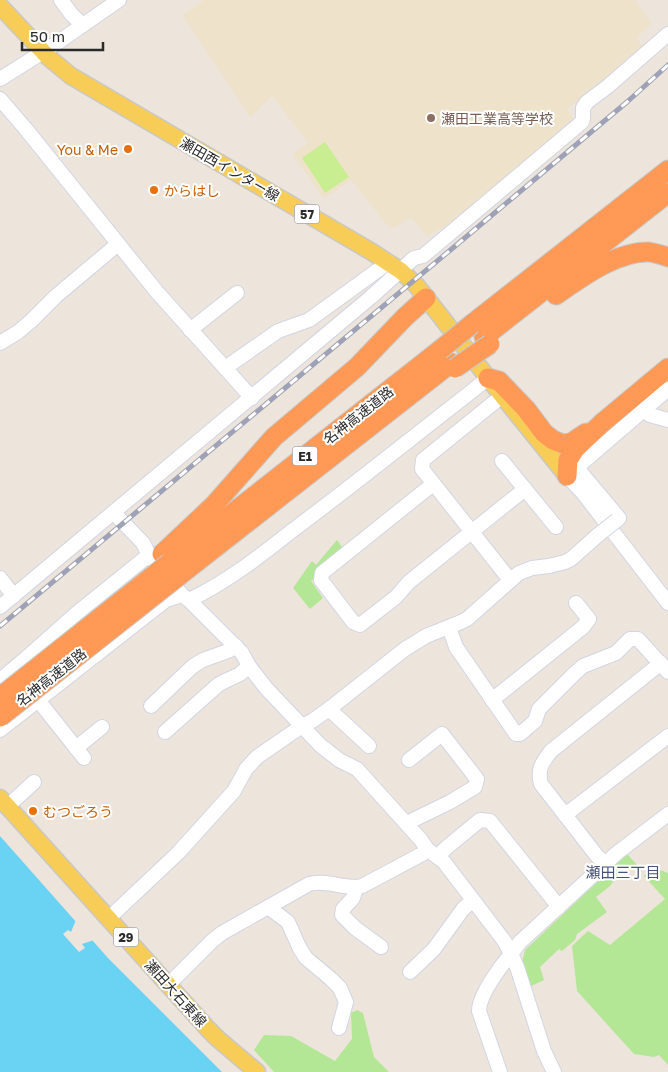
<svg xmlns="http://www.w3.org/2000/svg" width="668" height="1072" font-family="'Golos Text','Noto Sans JP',sans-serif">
<rect width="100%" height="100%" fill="#ede5dc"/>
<path fill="#efe2ca" d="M204 0H635L652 24 636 38 644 48 567 109 574 120 446 226 426 236 411 217 397 226 390 229 351 180 324 199 292 154 308 143 272 96 250 117 182 15Z"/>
<g fill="#b3e695">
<path d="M337 540 345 551 333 565 311 581 323 598 310 609 293 588 312 561 316 565Z"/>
<path d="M627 854 638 866 617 876 610 886 596 897 607 912 577 934 575 940 562 951 559 949 540 967 544 980 529 987 521 967 525 950Z"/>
<path d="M653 867 668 873V1065L659 1055 654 1057 634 1054 577 991 572 946 588 931 610 945 665 899 644 876Z"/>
<path d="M357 1010 363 1013 374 1057 389 1072H274L254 1050 264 1035 291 1036 335 1061 352 1039 351 1013Z"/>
</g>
<path fill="#c9ee91" d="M325 142 349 177 325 193 302 158Z"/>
<path fill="#6ad3f4" d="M0 836 108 958 222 1072H0Z"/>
<path fill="#ede5dc" d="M76 920 94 940 82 944 85 948 79 952 63 934 68 930 71 932Z"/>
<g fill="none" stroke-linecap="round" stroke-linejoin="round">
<g stroke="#d1d5e4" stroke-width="16">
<g id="minor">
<path d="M61 0 72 15 83 25"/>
<path d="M0 79 57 43 119 0"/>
<path d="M0 99 25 128 157 292 252 398"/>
<path d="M190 330 237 293"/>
<path d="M0 343 18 332 31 321 56 296 118 244"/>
<path d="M225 368 278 331 309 320 389 262"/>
<path d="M668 389 567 476 583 493 668 603"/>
<path d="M502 396 423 460 422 469 510 580"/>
<path d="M645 411 650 415 668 420"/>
<path d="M502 461 556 527"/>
<path d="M577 468 619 518 617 520"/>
<path d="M433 484 322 573 321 580 353 622 360 625 396 597 409 582 525 489"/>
<path d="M114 513 143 543 149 555 182 595 189 600 242 653 249 666 266 688 320 745 339 760 357 769 421 840 427 849 444 862 505 942 511 954C500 967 479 995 479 1011L500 1072"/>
<path d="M0 578 14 596"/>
<path d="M189 600C227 582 260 556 293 530 352 486 409 440 467 395L488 378"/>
<path d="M0 607 371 297 414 258 423 256 582 122 583 118V108L587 102 607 87 668 34"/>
<path d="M449 627 456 647 516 734H520L535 721 539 709 574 674 583 666 616 653 630 639H638L668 672"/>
<path d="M0 680 24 660 77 613 149 555"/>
<path d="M38 700 84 758"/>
<path d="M492 700 583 627 589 619 576 603"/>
<path d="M151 706 193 666 203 660 228 651 236 646"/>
<path d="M329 709 369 746"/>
<path d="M0 730 166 600 182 595"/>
<path d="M165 732 219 684 240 674 249 666"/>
<path d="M76 748 102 727"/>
<path d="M8 806 34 782"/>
<path d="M565 815 668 736"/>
<path d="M408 825 413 820 450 802 475 787 477 779 442 734 409 760"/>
<path d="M438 856 446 848 480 820 490 821 559 907"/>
<path d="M605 864 597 856 541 784C537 769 542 763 551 751L661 663"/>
<path d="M356 888 353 898 343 909 342 915 355 928 381 947"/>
<path d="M268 907 288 922 300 949 306 958 331 979 340 988 346 1002 339 1028"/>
<path d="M109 918 178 853 234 791 246 769 257 757 302 726 312 721 329 709 405 649 426 636 461 622 467 619 519 573 532 568 549 566 565 562 571 559 598 535"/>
<path d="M410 972 434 949 463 909 473 900"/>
<path d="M169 984 212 941 222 933 309 884C327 879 345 890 362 886L424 853 427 849"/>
<path d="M554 1072 544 1051 517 967 511 954 520 942 617 853 668 814"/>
</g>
</g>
<g stroke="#c8c8c8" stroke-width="19">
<g id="major">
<path d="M0 6 48 57 71 76 372 252 401 271 416 285 442 318 488 378 567 476"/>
<path d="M0 798 208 1029 218 1039 257 1072"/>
</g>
</g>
<g stroke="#c8c8c8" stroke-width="21">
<g id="highway">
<path d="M556 295C582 277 617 251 649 252 655 253 662 255 668 257"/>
<path d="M472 324 668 170"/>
<path d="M484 337 668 193"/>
<path d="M488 378 499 381 526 409 544 433 553 440 563 444 571 443 586 433"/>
<path d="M567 476 568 460 575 449 602 423 668 368"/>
<path d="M162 554 214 505 274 437 357 367 404 318 426 298"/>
<path d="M169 563 440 350"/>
<path d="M180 575 451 363"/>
</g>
</g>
<use href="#minor" stroke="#fff" stroke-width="14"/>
<use href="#major" stroke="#f7cd57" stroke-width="16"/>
<use href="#highway" stroke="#f95" stroke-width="19"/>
<g stroke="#9ea2b6" stroke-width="5">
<path id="rail" d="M0 626 454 247 627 102 668 65"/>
</g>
<use href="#rail" stroke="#fff" stroke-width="3" stroke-dasharray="9" stroke-linecap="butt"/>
<g stroke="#d1d5e4" stroke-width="16" stroke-linecap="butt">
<path id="minor-bridge" d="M598 535 617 520"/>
</g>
<g stroke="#c8c8c8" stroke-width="21" stroke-linecap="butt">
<g id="highway-bridge">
<path d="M440 350 472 324"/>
<path d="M455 368 490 344"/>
<path d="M0 697 169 563"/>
<path d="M0 717 180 575"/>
</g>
</g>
<use href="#minor-bridge" stroke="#fff" stroke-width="14"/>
<use href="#highway-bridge" stroke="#f95" stroke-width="19"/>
</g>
<circle fill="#8d6e63" stroke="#fff" stroke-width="2" cx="431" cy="118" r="5"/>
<g fill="#e8710a" stroke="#fff" stroke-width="2">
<circle cx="128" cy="149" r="5"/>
<circle cx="154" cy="190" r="5"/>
<circle cx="33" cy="811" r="5"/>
</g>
<g text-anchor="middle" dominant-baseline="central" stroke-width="4" stroke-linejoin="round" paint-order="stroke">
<g fill="#fff" stroke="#6a6a6a" stroke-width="1">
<rect x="294.5" y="204.5" width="25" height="19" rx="4"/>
<rect x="292.5" y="446.5" width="25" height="19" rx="4"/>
<rect x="113.5" y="927.5" width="25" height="19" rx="4"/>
</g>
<g font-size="12" font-weight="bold" fill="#2a2a2a">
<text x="307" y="214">57</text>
<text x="305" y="456">E1</text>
<text x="126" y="937">29</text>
</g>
<g font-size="14" fill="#785e54" stroke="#fff" text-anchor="start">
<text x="441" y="118">瀬田工業高等学校</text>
</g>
<g font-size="14" fill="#c56008" stroke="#fff" text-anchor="start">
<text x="118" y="149" text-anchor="end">You &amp; Me</text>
<text x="164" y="190">からはし</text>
<text x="43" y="811">むつごろう</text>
</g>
<g font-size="14" fill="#2a2a2a" stroke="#fff">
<text transform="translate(230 169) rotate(30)">瀬田西インター線</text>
<text transform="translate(358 415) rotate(-38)">名神高速道路</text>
<text transform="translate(51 677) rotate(-38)">名神高速道路</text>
<text transform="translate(176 993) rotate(48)">瀬田大石東線</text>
</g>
<g font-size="15" fill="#48537d" stroke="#fff">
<text x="623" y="872">瀬田三丁目</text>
</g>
</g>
<path d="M22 42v8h81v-8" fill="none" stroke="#2a2a2a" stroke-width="2.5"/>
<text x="30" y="42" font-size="15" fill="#2a2a2a" stroke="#ffffff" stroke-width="4" paint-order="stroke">50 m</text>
</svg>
